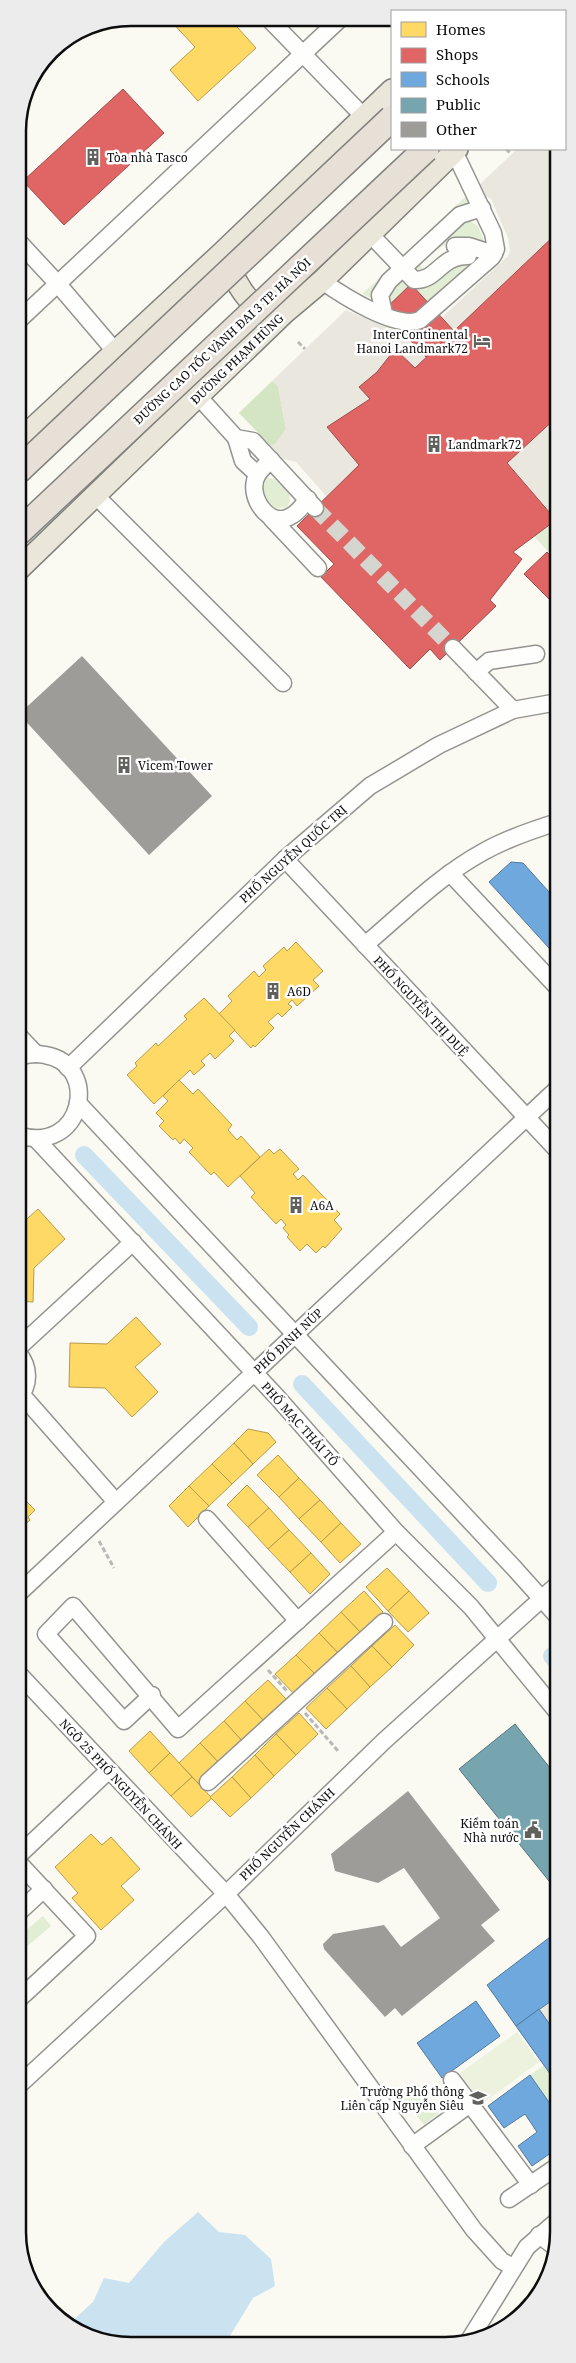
<svg xmlns="http://www.w3.org/2000/svg" width="576" height="2363" font-family="'Noto Serif',serif">
<rect width="100%" height="100%" fill="#faf9f2"/>
<g fill="#e2eed4">
<path d="M465 197 469 202 405 263 401 258Z"/>
<path d="M467 219 478 226 484 241 482 245C447 240 446 240 420 265L426 272 423 274 410 269Z"/>
<path d="M457 263 469 264 419 312 388 305 387 288 402 280 406 282Z"/>
<path d="M393 266 374 299 362 294Z"/>
<path d="M558 416V563L534 536 556 520 507 463Z"/>
<path d="M267 478 274 479 289 493 290 501 287 507 275 509 262 496 261 483Z"/>
<path d="M43 1916 51 1926 18 1954V1937Z"/>
<path d="M544 2065 558 2085V2115L530 2075Z"/>
<path d="M417 2083 439 2113 424 2125 401 2095Z"/>
</g>
<path fill="#d3e5c2" d="M272 381 278 386 286 429 275 445H270L239 413Z"/>
<path fill="#ecf2dd" d="M517 2032 539 2062 482 2104 460 2073Z"/>
<g fill="#eae7de">
<path d="M517 149H557L558 232 415 368 394 349 377 372 360 387 370 399 328 427 359 465 327 497 296 462 283 459 270 445 275 444 286 429 278 386 272 381 346 310 400 333 415 337 423 335 508 256 510 251 508 238 491 199 483 195 479 185Z"/>
<path d="M558 416V522L507 463Z"/>
<path d="M554 1999 556 2002 558 2001V2036L539 2009Z"/>
</g>
<path fill="#cbe3f1" d="M198 2212 219 2232 245 2235 271 2259 275 2286 253 2298 225 2344 109 2343 70 2323 93 2302 104 2278 129 2283 164 2242Z"/>
<g fill="#ffd966" stroke="#b69c4b">
<path d="M168 18H229L256 48 198 101 170 70 195 47Z"/>
<path d="M296 942 323 971 313 980 319 986 297 1006 292 1000 288 1004 292 1007 282 1017 278 1013 268 1022 274 1028 255 1047 253 1045 251 1048 219 1014 232 1001 228 996 254 971 259 977 266 970 263 966 284 947 287 951Z"/>
<path d="M204 998 235 1030 229 1036 234 1041 215 1059 210 1053 201 1061 205 1065 194 1075 190 1070 154 1104 127 1075 137 1066 135 1063 156 1043 158 1046 187 1019 184 1016Z"/>
<path d="M179 1080 193 1094 198 1089 232 1125 228 1130 237 1140 241 1136 260 1157 228 1187 214 1172 211 1175 189 1152 193 1148 184 1139 180 1144 175 1138 173 1140 159 1126 164 1121 156 1113 168 1101 163 1096Z"/>
<path d="M269 1149 274 1154 280 1149 299 1169 293 1174 298 1180 303 1175 340 1214 334 1220 342 1229 325 1248 323 1246 316 1253 307 1244 300 1251 287 1237 289 1235 283 1228 286 1225 281 1219 276 1224 251 1197 255 1193 240 1176Z"/>
<path d="M38 1209 65 1239 34 1268 33 1302 18 1301V1227Z"/>
<path d="M136 1317 161 1344 135 1367 158 1392 132 1417 105 1388 69 1387 70 1343 107 1344Z"/>
<path d="M248 1429 268 1433 276 1442 253 1464 234 1443Z"/>
<path d="M234 1443 253 1464 232 1484 212 1464Z"/>
<path d="M278 1455 299 1478 279 1497 257 1475Z"/>
<path d="M212 1464 232 1484 209 1506 189 1486Z"/>
<path d="M299 1478 320 1500 299 1519 279 1497Z"/>
<path d="M247 1485 269 1508 248 1527 227 1505Z"/>
<path d="M189 1486 209 1506 188 1527 169 1506Z"/>
<path d="M18 1493 35 1510 28 1517 30 1520 18 1531Z"/>
<path d="M320 1500 341 1523 321 1542 299 1519Z"/>
<path d="M269 1508 289 1530 268 1549 248 1527Z"/>
<path d="M341 1523 361 1544 340 1563 321 1542Z"/>
<path d="M289 1530 311 1553 290 1572 268 1549Z"/>
<path d="M311 1553 330 1574 310 1594 290 1572Z"/>
<path d="M387 1568 409 1591 388 1611 366 1587Z"/>
<path d="M364 1591 383 1612 361 1633 341 1612Z"/>
<path d="M409 1591 429 1613 408 1632 388 1611Z"/>
<path d="M341 1612 361 1633 339 1654 319 1633Z"/>
<path d="M395 1625 414 1645 392 1667 372 1646Z"/>
<path d="M319 1633 339 1654 316 1675 296 1655Z"/>
<path d="M372 1646 392 1667 370 1687 351 1666Z"/>
<path d="M296 1655 316 1675 295 1695 275 1674Z"/>
<path d="M351 1666 370 1687 347 1709 327 1688Z"/>
<path d="M268 1680 287 1700 265 1722 245 1701Z"/>
<path d="M327 1688 347 1709 326 1729 306 1708Z"/>
<path d="M245 1701 265 1722 243 1742 224 1721Z"/>
<path d="M299 1713 318 1734 296 1755 276 1734Z"/>
<path d="M224 1721 243 1742 220 1764 200 1743Z"/>
<path d="M150 1731 170 1753 149 1773 129 1751Z"/>
<path d="M276 1734 296 1755 274 1776 255 1755Z"/>
<path d="M200 1743 220 1764 199 1784 179 1763Z"/>
<path d="M170 1753 192 1777 171 1796 149 1773Z"/>
<path d="M255 1755 274 1776 251 1798 232 1777Z"/>
<path d="M192 1777 212 1798 191 1817 171 1796Z"/>
<path d="M232 1777 251 1798 230 1817 210 1797Z"/>
<path d="M91 1834 102 1845 111 1837 140 1869 121 1886 134 1900 101 1930 72 1898 78 1893 55 1867Z"/>
</g>
<g fill="#e06666" stroke="#a14b4b">
<path d="M123 89 164 133 64 225 23 181Z"/>
<path d="M558 232V416L507 463 556 520 513 552 522 559 490 600 496 606 440 660 430 649 410 669 321 577 334 564 297 526 359 465 327 427 370 399 359 387 377 372 395 349 415 368Z"/>
<path d="M411 284 454 331 426 357 383 311Z"/>
<path d="M547 552 558 563V608L524 574Z"/>
</g>
<g fill="#6fa8dc" stroke="#527a9e">
<path d="M511 862 523 863 550 893 558 886V958L489 882Z"/>
<path d="M558 1931V2001L556 2002 554 1999 516 2026 487 1985Z"/>
<path d="M476 2001 500 2036 442 2078 417 2043Z"/>
<path d="M539 2009 558 2036V2085L516 2026Z"/>
<path d="M530 2075 558 2115V2148L532 2166 518 2146 537 2132 525 2114 504 2128 488 2106Z"/>
</g>
<path fill="#76a5af" stroke="#56777e" d="M515 1724 558 1778V1882L553 1886 459 1769Z"/>
<g fill="none" stroke-linecap="round" stroke-linejoin="round">
<g stroke="#cbe3f1" stroke-width="18">
<path d="M84 1155 249 1327"/>
<path d="M302 1384 488 1583"/>
<path d="M552 1656 558 1663"/>
</g>
</g>
<g fill="#9d9c98">
<path d="M82 656 212 796 149 855 19 714Z"/>
<path d="M408 1791 500 1910 481 1925 495 1941 402 2016 395 2008 385 2017 324 1949 323 1944 333 1934 384 1925 401 1947 440 1918 404 1868 378 1883 335 1871 331 1854Z"/>
</g>
<g fill="none" stroke-linecap="round" stroke-linejoin="round">
<path stroke="#d6d6d0" stroke-width="16" stroke-dasharray="16 8" stroke-linecap="butt" d="M315 508 453 648"/>
<g stroke="#949390" stroke-width="19">
<g id="minor">
<path d="M268 18 365 118"/>
<path d="M370 234 414 280C438 281 439 256 468 256"/>
<path d="M18 241 57 283 115 351"/>
<path d="M455 246H469L494 254"/>
<path d="M322 281C342 295 396 330 420 320L492 257 496 249 493 233 454 151"/>
<path d="M384 314 380 295 389 281 460 215 482 208"/>
<path d="M18 321 340 19"/>
<path d="M198 396 236 438 253 441 315 508"/>
<path d="M236 438 243 461 257 474"/>
<path d="M271 460C267 464 261 469 258 474 245 493 268 530 291 516 298 513 303 505 308 499"/>
<path d="M95 495 283 683"/>
<path d="M271 518 318 568"/>
<path d="M453 648 513 710"/>
<path d="M476 672 489 661 536 654"/>
<path d="M285 859 558 1151"/>
<path d="M450 873 558 988"/>
<path d="M365 945C403 913 439 876 483 852 506 839 532 830 558 822"/>
<path d="M18 1035 36 1054"/>
<path d="M18 1058C26 1054 36 1053 45 1055 101 1064 84 1156 18 1135"/>
<path d="M68 1068 285 859 370 786 439 745 513 710 558 702"/>
<path d="M78 1103 515 1569 558 1617"/>
<path d="M36 1139 277 1397 396 1532 471 1607 558 1713"/>
<path d="M18 1348 133 1242"/>
<path d="M18 1353C30 1367 30 1385 18 1399"/>
<path d="M22 1395 116 1502"/>
<path d="M207 1519 298 1621"/>
<path d="M18 1594 558 1088"/>
<path d="M18 1673 226 1894 261 1937 474 2230 502 2261 513 2267"/>
<path d="M152 1695 124 1721 46 1634 73 1606 178 1729 396 1532"/>
<path d="M208 1782 384 1622"/>
<path d="M18 1856 108 1771"/>
<path d="M18 1862 87 1936 18 2000"/>
<path d="M18 1913 44 1889"/>
<path d="M452 2080 531 2185"/>
<path d="M18 2086 226 1894 384 1741 558 1584"/>
<path d="M412 2146 470 2104"/>
<path d="M509 2199 558 2166"/>
<path d="M539 2235 555 2247"/>
<path d="M468 2342 527 2247 558 2220"/>
</g>
</g>
<g stroke="#81817d" stroke-width="24">
<g id="major">
<path d="M225 257C233 277 249 312 273 313"/>
<path d="M18 442 223 252 392 90"/>
<path d="M18 570 284 313 322 281 457 149"/>
</g>
</g>
<g stroke="#b8b8b6" stroke-width="3" stroke-dasharray="5 2.5" stroke-linecap="butt">
<path d="M506 149 511 154"/>
<path d="M298 342 305 349"/>
<path d="M99 1541 114 1568"/>
<path d="M268 1670 287 1691"/>
<path d="M305 1713 339 1752"/>
</g>
<use href="#minor" stroke="#fefefd" stroke-width="16"/>
<use href="#major" stroke="#eae7da" stroke-width="21"/>
<g stroke="#81817d" stroke-width="28" stroke-linecap="butt">
<g id="highway-bridge">
<path d="M18 471 392 118"/>
<path d="M18 533 426 149"/>
</g>
</g>
<use href="#highway-bridge" stroke="#e7e0d7" stroke-width="25"/>
</g>
<defs>
<g id="building-bare" transform="scale(1.35)"><path d="M-4-6H4V6H1V3H-1V6H-4ZM-2.5-4.3h1.7v1.8h-1.7ZM.8-4.3h1.7v1.8H.8ZM-2.5-1h1.7V.8h-1.7ZM.8-1h1.7V.8H.8Z" fill="#60605d" stroke="#fff" stroke-width="2.5" paint-order="stroke"/></g>
<g id="hotel-bare" transform="scale(1.35)"><path d="M-6-4.5h1.5V1H6V5H4.5V3h-9V5H-6ZM-4 0a1.8 1.8 0 1 1 3.6 0ZM.5 0V-2.5h3Q6-2.5 6 0Z" fill="#60605d" stroke="#fff" stroke-width="2.5" paint-order="stroke"/></g>
<g id="civic-bare" transform="scale(1.35)"><path d="M-.6-6.5H3V-4.5H.6V-3L4-1V1h2V6H-6V1h2V-1L-.6-3ZM-1.2 2.5V6h2.4V2.5Z" fill="#60605d" stroke="#fff" stroke-width="2.5" paint-order="stroke"/></g>
<g id="school-bare" transform="scale(1.35)"><path d="M0-5L7-2L0 1L-7-2ZM-4 1L0 2.5L4 1V4Q0 6-4 4Z" fill="#60605d" stroke="#fff" stroke-width="2.5" paint-order="stroke"/></g>
</defs>
<g fill-rule="evenodd">
<use href="#building-bare" x="93" y="157"/>
<use href="#hotel-bare" x="482" y="341"/>
<use href="#building-bare" x="434" y="444"/>
<use href="#building-bare" x="124" y="765"/>
<use href="#building-bare" x="273" y="991"/>
<use href="#building-bare" x="296" y="1205"/>
<use href="#civic-bare" x="533" y="1830"/>
<use href="#school-bare" x="478" y="2098"/>
</g>
<g text-anchor="middle" dominant-baseline="central" stroke-width="5" stroke-linejoin="round" paint-order="stroke">
<g font-size="12" fill="#0d0d0d" stroke="#fff" text-anchor="start">
<text x="107" y="157">Tòa nhà Tasco</text>
<text x="468" y="334" text-anchor="end">InterContinental<tspan x="468" dy="14">Hanoi Landmark72</tspan></text>
<text x="448" y="444">Landmark72</text>
<text x="138" y="765">Vicem Tower</text>
<text x="287" y="991">A6D</text>
<text x="310" y="1205">A6A</text>
<text x="519" y="1823" text-anchor="end">Kiểm toán<tspan x="519" dy="14">Nhà nước</tspan></text>
<text x="464" y="2091" text-anchor="end">Trường Phổ thông<tspan x="464" dy="14">Liên cấp Nguyễn Siêu</tspan></text>
</g>
<g font-size="12" fill="#0d0d0d" stroke="#fff">
<text transform="translate(222 341) rotate(-43)">ĐƯỜNG CAO TỐC VÀNH ĐAI 3 TP. HÀ NỘI</text>
<text transform="translate(237 359) rotate(-44)">ĐƯỜNG PHẠM HÙNG</text>
<text transform="translate(293 854) rotate(-42)">PHỐ NGUYỄN QUỐC TRỊ</text>
<text transform="translate(421 1006) rotate(47)">PHỐ NGUYỄN THỊ DUỆ</text>
<text transform="translate(288 1341) rotate(-43)">PHỐ ĐINH NÚP</text>
<text transform="translate(300 1424) rotate(48)">PHỐ MẠC THÁI TỔ</text>
<text transform="translate(121 1784) rotate(47)">NGÕ 25 PHỐ NGUYỄN CHÁNH</text>
<text transform="translate(287 1834) rotate(-44)">PHỐ NGUYỄN CHÁNH</text>
</g>
</g>
<path d="M0 0H576V2363H0ZM131 26H445A105 105 0 0 1 550 131V2232A105 105 0 0 1 445 2337H131A105 105 0 0 1 26 2232V131A105 105 0 0 1 131 26Z" fill="#ececec" fill-rule="evenodd"/>
<path fill="none" stroke="#0d0d0d" stroke-width="2.5" d="M131 26H445A105 105 0 0 1 550 131V2232A105 105 0 0 1 445 2337H131A105 105 0 0 1 26 2232V131A105 105 0 0 1 131 26Z"/>
<rect x="391" y="10" width="175" height="140" fill="#ffffff" stroke="#9e9e9e"/>
<rect x="401" y="22" width="25" height="15" fill="#ffd966" stroke="#9e9e9e"/>
<text x="436" y="35" font-size="15" fill="#0d0d0d">Homes</text>
<rect x="401" y="48" width="25" height="15" fill="#e06666" stroke="#9e9e9e"/>
<text x="436" y="60" font-size="15" fill="#0d0d0d">Shops</text>
<rect x="401" y="72" width="25" height="15" fill="#6fa8dc" stroke="#9e9e9e"/>
<text x="436" y="85" font-size="15" fill="#0d0d0d">Schools</text>
<rect x="401" y="98" width="25" height="15" fill="#76a5af" stroke="#9e9e9e"/>
<text x="436" y="110" font-size="15" fill="#0d0d0d">Public</text>
<rect x="401" y="122" width="25" height="15" fill="#9d9c98" stroke="#9e9e9e"/>
<text x="436" y="135" font-size="15" fill="#0d0d0d">Other</text>
</svg>
